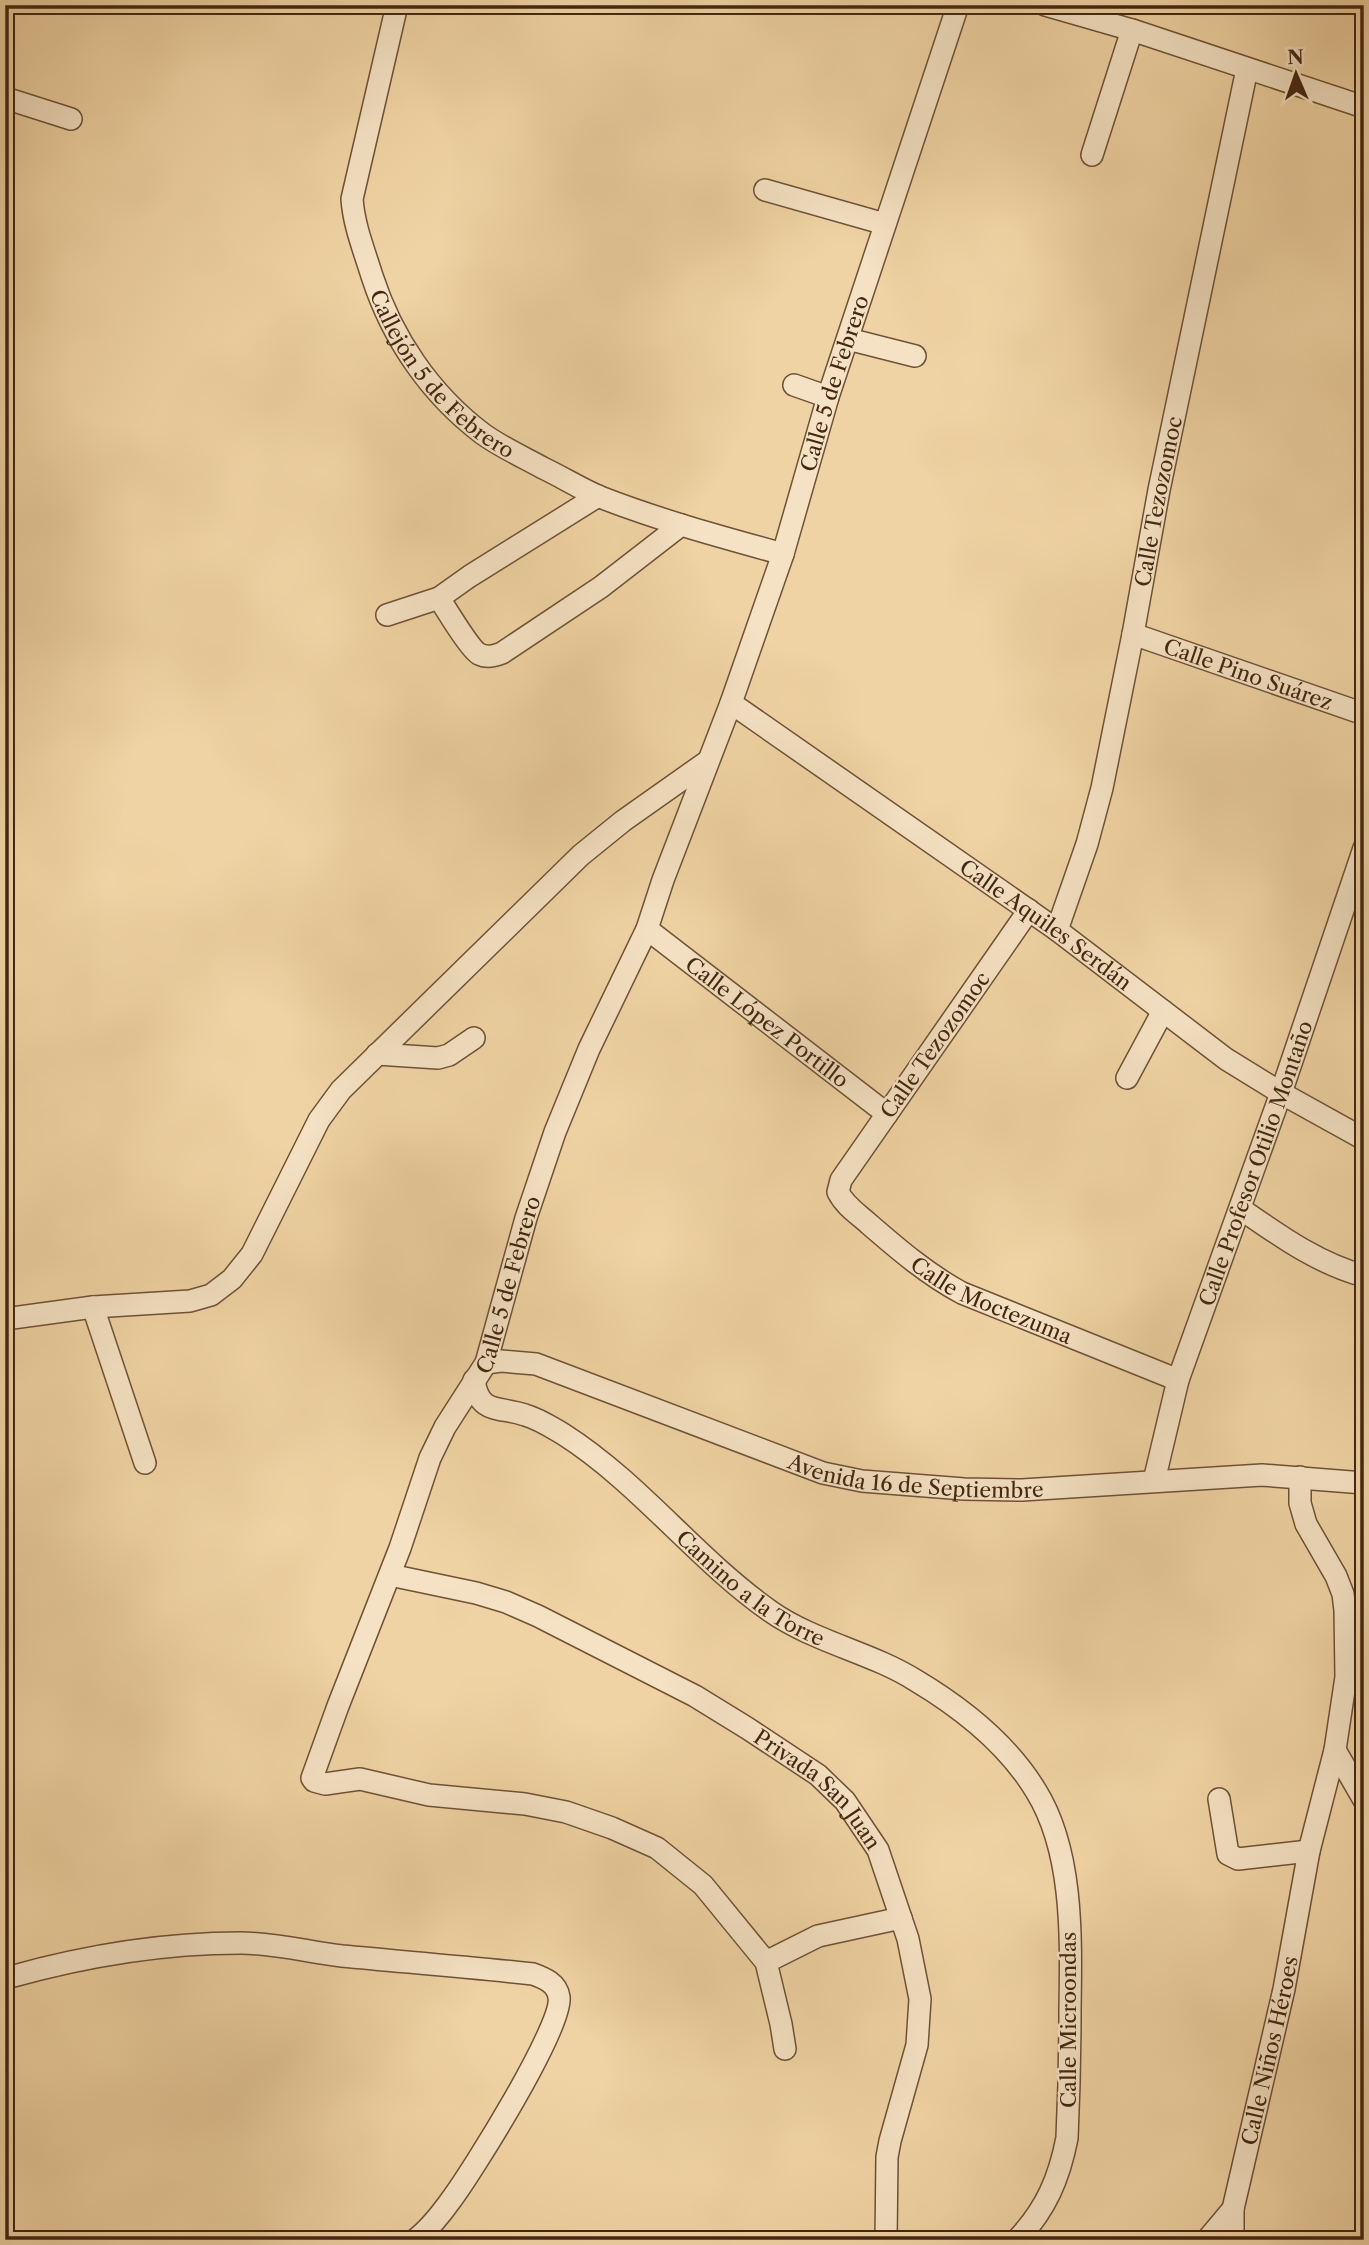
<svg xmlns="http://www.w3.org/2000/svg" width="1369" height="2245" font-family="'Libre Caslon Text',serif">
<rect width="100%" height="100%" fill="#f0d3a4"/>
<filter id="stains"><feTurbulence type="fractalNoise" baseFrequency=".00286" numOctaves="4"/><feColorMatrix values="0 0 0 0 .2 0 0 0 0 .09 0 0 0 0 .02 0 0 0 .5 -.17"/></filter>
<radialGradient id="worn" r=".72"><stop offset=".6" stop-color="#630" stop-opacity="0"/><stop offset="1" stop-color="#630" stop-opacity=".3"/></radialGradient>
<g fill="none" stroke-linecap="round" stroke-linejoin="round">
<g stroke="#6e5236" stroke-width="24">
<g id="minor">
<path id="s1" d="M397 5 352 199C354 226 364 250 372 276 392 338 430 394 483 434 501 447 523 457 543 468 562 477 581 489 600 497 659 520 721 537 783 554"/>
<path d="M1045 5 1132 30 1364 107"/>
<path d="M5 98 71 119"/>
<path d="M1092 155 1132 30"/>
<path d="M765 190 885 224"/>
<path d="M848 339 915 356"/>
<path d="M794 385 828 397"/>
<path d="M439 598C446 609 470 649 479 654 487 658 494 656 502 653L601 587 681 525"/>
<path d="M387 615 439 598 470 576 598 496"/>
<path id="s2" d="M1133 634 1364 714"/>
<path id="s3" d="M731 703 1057 930 1226 1059 1281 1093 1364 1139"/>
<path id="s4" d="M1029 910 841 1180 838 1192C845 1206 858 1214 869 1224 899 1250 927 1274 962 1293L1178 1380"/>
<path id="s5" d="M647 929 887 1114"/>
<path id="s6" d="M1057 930 1087 844 1102 788 1133 634 1159 490 1247 69"/>
<path d="M377 1054 438 1058 449 1055 474 1038"/>
<path d="M1127 1078 1163 1011"/>
<path d="M1241 1209C1280 1236 1317 1263 1364 1276"/>
<path d="M93 1307 145 1463"/>
<path d="M5 1319 93 1307 190 1301 211 1295 232 1279 252 1254 319 1120 341 1090 581 855 623 821 708 761"/>
<path id="s7" d="M486 1363 501 1361 536 1364 823 1473 862 1481 964 1489 1022 1490 1262 1475 1364 1483"/>
<path id="s8" d="M474 1380C479 1415 499 1406 525 1415 539 1419 551 1427 563 1434 640 1483 696 1559 770 1611 814 1642 870 1652 915 1680 962 1708 1007 1743 1036 1791 1074 1852 1071 1940 1070 2010 1070 2053 1069 2095 1067 2138 1059 2179 1046 2209 1017 2240"/>
<path id="s9" d="M1154 1481 1178 1380 1281 1093 1364 848"/>
<path id="s10" d="M390 1575 476 1593 506 1602 538 1616 695 1696 747 1728 818 1775 845 1801 878 1850 908 1939 920 1999 917 2045 890 2141 887 2157 886 2240"/>
<path d="M1335 1750 1364 1800"/>
<path d="M1219 1799 1228 1854 1238 1859 1309 1851"/>
<path d="M766 1962 818 1936 901 1918"/>
<path d="M10 1977C85 1956 162 1943 241 1943 275 1943 308 1952 342 1956 405 1962 469 1967 533 1974 544 1978 557 1983 559 1997 564 2025 472 2172 451 2200 441 2214 428 2230 415 2240"/>
<path id="s11" d="M785 2049 781 2024 766 1962 703 1885 657 1848 612 1828 566 1812 525 1804 429 1795 360 1779 325 1784 314 1781 312 1778 338 1706 400 1548 430 1458 445 1427 486 1363 526 1218 555 1132 589 1049 647 929 663 880 731 703 783 554 828 397 958 5"/>
<path id="s12" d="M1207 2240 1233 2209 1284 1989 1309 1851 1335 1750 1346 1677 1345 1610 1343 1594 1336 1576 1306 1524 1300 1503V1477"/>
<path d="M1233 2240V2209"/>
</g>
</g>
<use href="#minor" stroke="#f5e2c4" stroke-width="21"/>
</g>
<g text-anchor="middle" dominant-baseline="central" stroke-width="5" stroke-linejoin="round" paint-order="stroke">
<g font-size="21" fill="#432712" stroke="#f5e2c4">
<text stroke="none"><textPath href="#s1" startOffset="402">Callejón 5 de Febrero</textPath></text>
<text stroke="none"><textPath href="#s11" startOffset="2098">Calle 5 de Febrero</textPath></text>
<text stroke="none"><textPath href="#s6" startOffset="441">Calle Tezozomoc</textPath></text>
<text stroke="none"><textPath href="#s2" startOffset="122">Calle Pino Suárez</textPath></text>
<text stroke="none"><textPath href="#s3" startOffset="385">Calle Aquiles Serdán</textPath></text>
<text stroke="none"><textPath href="#s5" startOffset="152">Calle López Portillo</textPath></text>
<text transform="translate(935 1045) rotate(-55)">Calle Tezozomoc</text>
<text stroke="none"><textPath href="#s9" startOffset="334">Calle Profesor Otilio Montaño</textPath></text>
<text stroke="none"><textPath href="#s11" startOffset="1138">Calle 5 de Febrero</textPath></text>
<text stroke="none"><textPath href="#s4" startOffset="532">Calle Moctezuma</textPath></text>
<text stroke="none"><textPath href="#s7" startOffset="450">Avenida 16 de Septiembre</textPath></text>
<text stroke="none"><textPath href="#s8" startOffset="355">Camino a la Torre</textPath></text>
<text stroke="none"><textPath href="#s10" startOffset="486">Privada San Juan</textPath></text>
<text transform="translate(1068 2020) rotate(-90)">Calle Microondas</text>
<text stroke="none"><textPath href="#s12" startOffset="203">Calle Niños Héroes</textPath></text>
</g>
</g>
<rect width="1369" height="2245" fill="none" stroke="#f0d3a4" stroke-width="28"/>
<rect x="7" y="7" width="1355" height="2231" fill="none" stroke="#432712" stroke-width="3.5"/>
<rect x="14" y="14" width="1341" height="2217" fill="none" stroke="#432712" stroke-width="2"/>
<g transform="translate(1296 74) rotate(358)" stroke="#f5e2c4" stroke-width="5" paint-order="stroke">
<path d="M0-5L12 26L0 18L-12 26Z" fill="#432712"/>
<text y="-10" font-size="19" font-weight="bold" text-anchor="middle" fill="#432712">N</text>
</g>
<rect width="100%" height="100%" filter="url(#stains)"/>
<rect width="100%" height="100%" fill="url(#worn)"/>
</svg>
